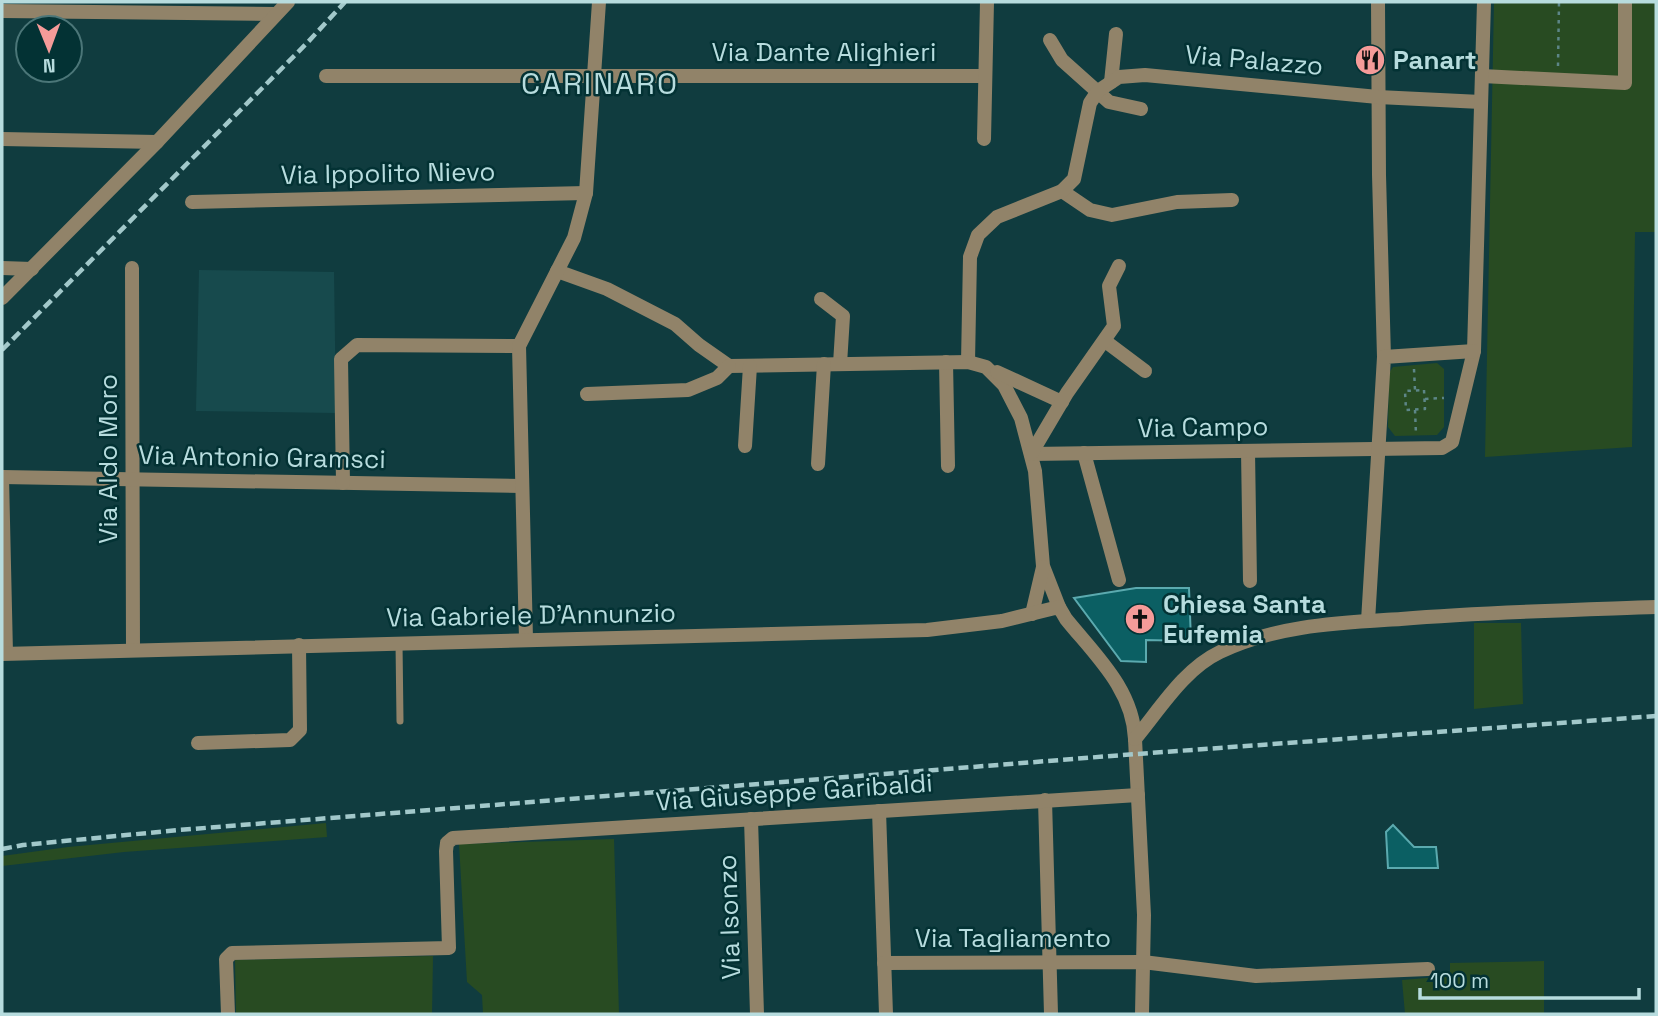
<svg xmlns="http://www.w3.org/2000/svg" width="1658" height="1016" font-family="'Space Grotesk',sans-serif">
<rect width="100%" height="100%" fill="#103c3f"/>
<path fill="#174a4d" d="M199 270 334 272 336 413 196 411Z"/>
<g fill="#284b22">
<path d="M1494 2H1656V232H1635L1632 447 1485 457Z"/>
<path d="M1437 363 1444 369V427L1437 435 1395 436 1388 427 1389 373 1393 367Z"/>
<path d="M1474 623H1521L1523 704 1474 709Z"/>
<path d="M326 823 327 837 124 852 2 866V856L68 847Z"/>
<path d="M614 839 619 1014H483L482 995 467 982 459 844Z"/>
<path d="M433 956 432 1014H236L235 960Z"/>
<path d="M1544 961V1014H1405L1402 980 1450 976V963Z"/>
</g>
<g fill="#0b5f63" stroke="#5baaaf" stroke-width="2">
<path d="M1136 588H1189L1191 641 1146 640V662L1121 661 1074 598Z"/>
<path d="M1393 825 1414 847H1436L1438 868H1388L1386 832Z"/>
</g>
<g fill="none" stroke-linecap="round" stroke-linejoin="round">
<g stroke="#5d8688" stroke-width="2.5" stroke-dasharray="3.5 5" stroke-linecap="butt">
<path d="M1558 66 1559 2"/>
<path d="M1414 369 1415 390"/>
<path d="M1424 390 1425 409 1406 410 1405 391Z"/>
<path d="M1425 399 1444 398"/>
<path d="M1415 410 1416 435"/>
</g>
<path stroke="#918369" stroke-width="7" d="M399 643 400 721"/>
<g stroke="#918369" stroke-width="14">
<path d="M1378 2 1379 175 1384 357"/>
<path d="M2 11 275 14"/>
<path d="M1050 40 1062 60 1109 102 1141 109"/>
<path d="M326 76H985"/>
<path d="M1482 76 1625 83V2"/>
<path d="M1111 82 1116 34"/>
<path d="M2 139 157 142"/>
<path d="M984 139 987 2"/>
<path d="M1062 191 1090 210 1112 215 1177 202 1232 200"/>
<path d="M192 202 586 193"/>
<path d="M2 268 32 269"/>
<path d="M132 268 133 649"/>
<path d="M557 271 607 289 675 324 699 345 729 366"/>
<path d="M2 298 157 142 288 2"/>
<path d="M821 299 843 316 840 364"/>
<path d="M1105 341 1145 371"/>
<path d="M946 362 948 466"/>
<path d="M968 362 970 257 978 235 997 217 1062 191 1074 179 1090 103 1098 91 1119 77 1145 75 1378 97 1481 102"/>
<path d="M729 366 968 362 986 367 1004 385 1021 418 1035 471 1043 566 1059 607"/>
<path d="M997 372 1062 402"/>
<path d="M587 394 688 390 717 378 729 366"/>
<path d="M745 446 750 366"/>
<path d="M1248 451 1250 581"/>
<path d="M1084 453 1119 580"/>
<path d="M1031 454 1442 448 1452 442 1474 351 1484 2"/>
<path d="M1031 454 1067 393 1114 326 1109 286 1119 266"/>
<path d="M818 464 824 364"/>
<path d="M2 477 522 486"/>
<path d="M2 477 6 653"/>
<path d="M343 483 341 359 357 345 519 346"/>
<path d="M1032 614 1043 567"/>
<path d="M1368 621 1384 357 1474 351"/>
<path d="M1135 739 1144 915 1142 1014"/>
<path d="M198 743 290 740 300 730 299 645"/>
<path d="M1045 800 1051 1014"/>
<path d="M879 811 886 1014"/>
<path d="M751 819 757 1014"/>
<path d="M884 963 1143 962 1256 976 1428 969"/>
<path d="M228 1014 226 959 232 953 449 948 446 851 447 843 453 838 1138 795"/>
</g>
<g stroke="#918369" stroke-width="14">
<path d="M526 639 519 346 574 238 586 193 599 2"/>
<path d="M2 654 927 630 1002 621 1059 607 1066 619C1095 655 1133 689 1135 739"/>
<path d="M1135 739C1160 709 1184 669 1220 652 1277 625 1339 623 1401 619 1486 612 1571 610 1656 607"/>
</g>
<g stroke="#a2c8ca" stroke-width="4.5" stroke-dasharray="10 5" stroke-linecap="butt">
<path d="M2 350 308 42 345 2"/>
<path d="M2 849 23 845 179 830 1123 755 1656 716"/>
</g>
</g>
<defs>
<g id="restaurant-disc" transform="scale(1.575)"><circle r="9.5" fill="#f59b99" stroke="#033234"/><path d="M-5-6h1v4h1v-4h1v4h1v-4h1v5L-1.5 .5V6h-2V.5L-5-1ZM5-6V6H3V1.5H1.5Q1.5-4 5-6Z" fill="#111"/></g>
<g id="church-disc" transform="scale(1.575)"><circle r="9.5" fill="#f59b99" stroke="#033234"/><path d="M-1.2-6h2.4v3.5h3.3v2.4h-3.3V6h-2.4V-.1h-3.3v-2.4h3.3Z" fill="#111"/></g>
</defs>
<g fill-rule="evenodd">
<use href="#restaurant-disc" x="1370" y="60"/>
<use href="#church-disc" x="1140" y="619"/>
</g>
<g text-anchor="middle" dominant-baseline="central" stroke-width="5" stroke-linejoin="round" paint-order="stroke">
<g font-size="26" fill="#b7dcde" stroke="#033234">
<text x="824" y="52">Via Dante Alighieri</text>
<text transform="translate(1254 60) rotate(5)">Via Palazzo</text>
<text transform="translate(388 173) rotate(-1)">Via Ippolito Nievo</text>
<text transform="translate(1203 427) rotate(-1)">Via Campo</text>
<text transform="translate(262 457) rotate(1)">Via Antonio Gramsci</text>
<text transform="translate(108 459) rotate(-90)">Via Aldo Moro</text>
<text transform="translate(531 615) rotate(-1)">Via Gabriele D'Annunzio</text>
<text transform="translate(794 792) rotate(-4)">Via Giuseppe Garibaldi</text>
<text transform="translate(729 917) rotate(-92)">Via Isonzo</text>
<text x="1013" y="938">Via Tagliamento</text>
</g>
<g font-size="26" font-weight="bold" fill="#b7dcde" stroke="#033234" text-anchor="start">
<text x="1393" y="60">Panart</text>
<text x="1163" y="604">Chiesa Santa<tspan x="1163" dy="30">Eufemia</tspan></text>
</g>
<g font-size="30" letter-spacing="2" fill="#b7dcde" stroke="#033234">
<text x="600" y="83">CARINARO</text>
</g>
</g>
<rect width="1658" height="1016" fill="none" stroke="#b7dcde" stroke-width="7"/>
<g transform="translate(49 49) rotate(179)"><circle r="33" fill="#033234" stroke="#4b7678" stroke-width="2"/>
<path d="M0-5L12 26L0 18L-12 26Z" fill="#f59b99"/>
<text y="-10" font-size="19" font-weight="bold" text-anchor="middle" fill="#b7dcde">N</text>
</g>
<path d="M1420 988v10h219v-10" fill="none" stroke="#b7dcde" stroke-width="3.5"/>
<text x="1430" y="988" font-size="21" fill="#b7dcde" stroke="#033234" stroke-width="5" paint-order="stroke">100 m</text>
</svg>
